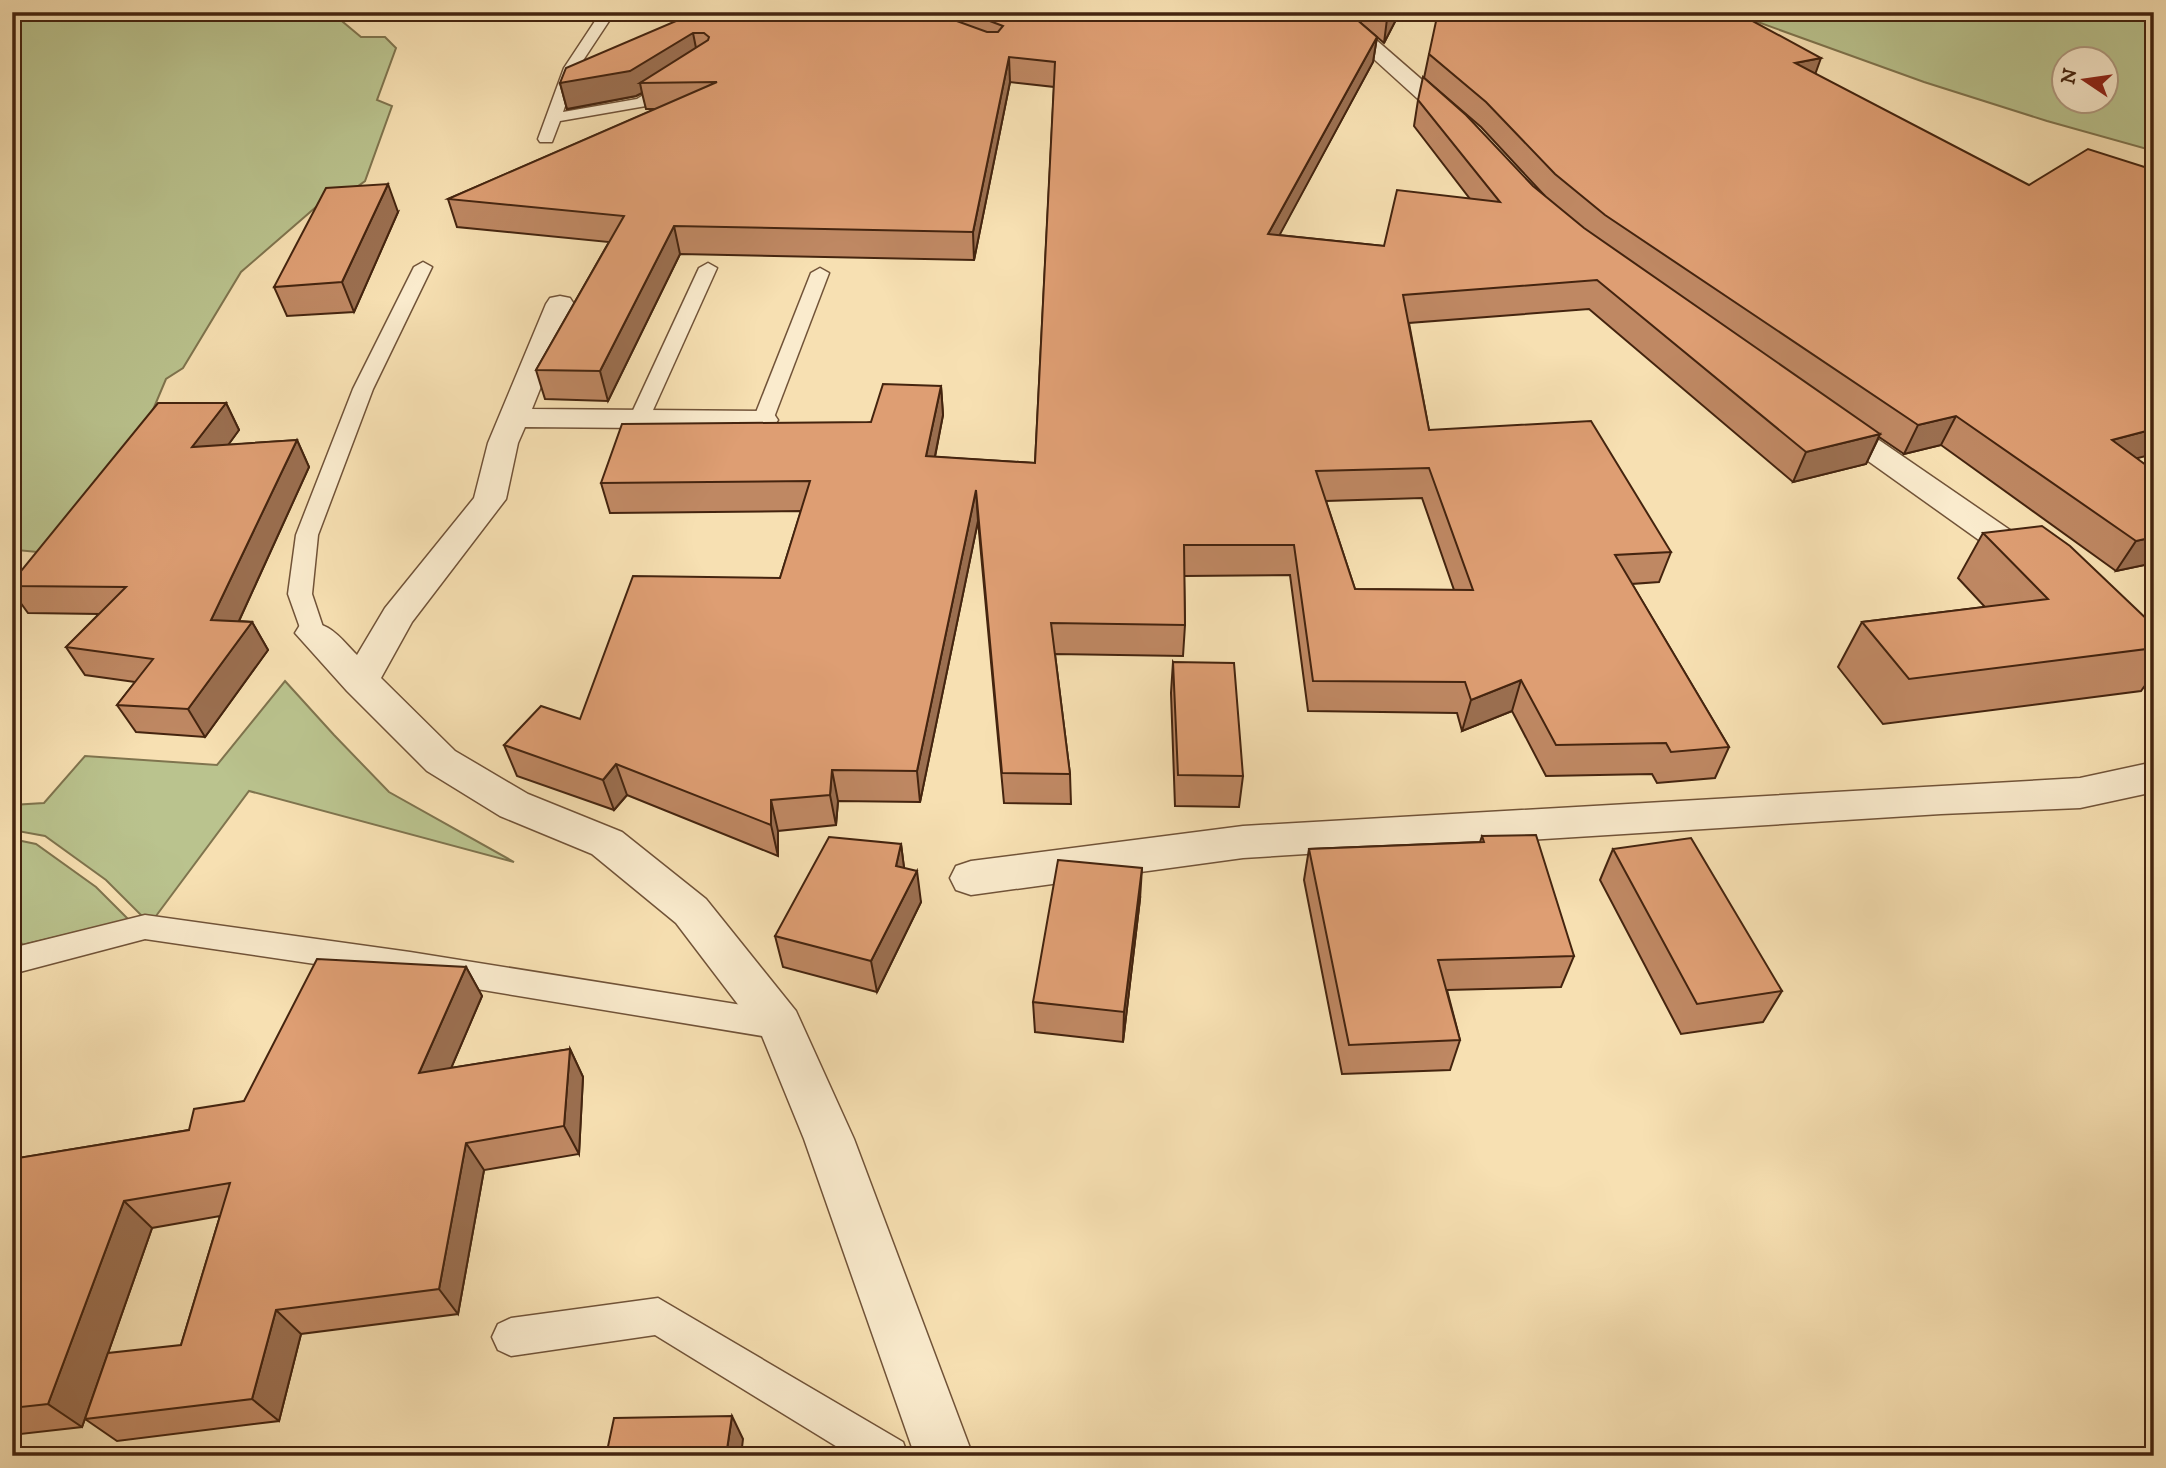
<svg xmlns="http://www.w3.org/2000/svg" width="2166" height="1468" font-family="'IM FELL DW Pica',serif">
<rect width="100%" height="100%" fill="#f7e0b2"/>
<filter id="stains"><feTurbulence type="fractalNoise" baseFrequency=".00286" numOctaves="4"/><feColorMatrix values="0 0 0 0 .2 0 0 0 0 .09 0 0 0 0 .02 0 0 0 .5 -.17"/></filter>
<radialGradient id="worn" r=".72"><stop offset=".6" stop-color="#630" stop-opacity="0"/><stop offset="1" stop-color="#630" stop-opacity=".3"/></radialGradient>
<g fill="#bac38e" stroke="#7f744e" stroke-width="2" fill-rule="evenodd">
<path d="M12 12H331L361 37H385L396 48 377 100 392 106 365 181 350 192 331 194 241 272 183 368 166 379 139 443 58 554 17 550 12 555Z"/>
<path d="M1730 12H2154V151L2047 121 1924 82ZM2064 60H2106V102H2064Z"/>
<path d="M285 681 334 735 389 792 514 862 249 791 150 924 106 880 45 836 12 830V805L44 803 85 756 217 765Z"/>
<path d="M12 839 36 844 96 887 129 920 22 945 17 929 12 930Z"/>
</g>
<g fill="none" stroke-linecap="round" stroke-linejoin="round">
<g stroke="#715338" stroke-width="3">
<g id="service">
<path d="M601 12H615L578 68 563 112 637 99 669 79H679L681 82 646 106 560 121 552 142H540L538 139 564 68Z"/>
<path d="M423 262 432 267 373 389 318 535 312 594 325 633 322 639 313 641 304 639 288 594 296 535 353 389 414 267Z"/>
<path d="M708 263 717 268 649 419 646 423H632L629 419 699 268Z"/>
<path d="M820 268 829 273 773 420 770 424H756L753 420 811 273Z"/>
<path d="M145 915 410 952 780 1011 791 1015 796 1025 791 1035 780 1039 410 978 145 939 12 974V948Z"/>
<path d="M658 1298 903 1442 908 1456H852L655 1335 511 1356 498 1350 492 1337 498 1324 511 1318Z"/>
</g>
</g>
<g stroke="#715338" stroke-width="3">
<g id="minor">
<path d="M1322 12H1344L1467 119 1470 124 1467 129H1451Z"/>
<path d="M560 296 570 298 574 304 532 409 763 411 774 414 778 420 774 426 763 429 525 427 518 443 506 499 412 622 381 678 455 751 528 794 622 832 706 899 796 1011 854 1139 973 1456H915L804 1139 762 1036 676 923 592 854 500 816 427 771 347 691 295 633 300 625C327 617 340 638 357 655L385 608 474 498 488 443 546 304 550 298Z"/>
<path d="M1830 411 1841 414 2045 554 2050 562 2045 570 2033 573 2021 570 1819 426 1815 420 1819 414Z"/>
<path d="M2154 762V792L2080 808 1941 814 1243 858 971 895 956 890 950 878 956 866 971 861 1243 826 2080 778Z"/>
</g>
</g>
<use href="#service" fill="#faebcd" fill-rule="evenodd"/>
<use href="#minor" fill="#faebcd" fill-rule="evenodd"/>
</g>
<g fill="#bf8863" stroke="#44240f" stroke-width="2" fill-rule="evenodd">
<path d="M697 12H1348L1377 37 1373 62 1279 235 1384 246 1470 199 1414 126 1418 100 1545 196 1481 127 1424 78 1429 54 1816 74 2137 458 2154 563 2116 571 1941 445 1904 454 1879 437 1866 464 1793 482 1589 309 1409 323 1429 430 1671 552 1659 582 1632 584 1729 747 1715 778 1657 783 1652 774 1546 776 1512 711 1462 731 1457 713 1308 711 1290 575 1184 576 1185 625 1183 656 1055 654 1070 774 1071 804 1004 803 978 521 920 802 838 801 836 825 778 831V856L627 795 614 810 517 776 504 745 580 719 780 578 801 511 610 513 601 483 871 422 941 386 943 415 935 457 1035 463 1054 87 1010 82 974 260 680 254 608 401 545 399 536 370 609 242 457 227 448 199 656 109H646L642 93 636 96 567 109 560 83ZM1422 498 1454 590 1355 589 1326 501Z"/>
<path d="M1348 12H1400L1384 43Z"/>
<path d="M398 212 354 312 287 316 274 287Z"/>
<path d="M226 403 239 430 228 445 297 440 309 467 239 621 252 622 268 650 205 737 136 732 117 705 135 682 85 675 66 647 99 614 28 613 12 591V582Z"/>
<path d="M1983 533 2154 626V673L2141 691 1883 724 1838 667 1862 622 1985 607 1958 578Z"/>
<path d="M1173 662 1243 776 1239 807 1175 806 1171 693Z"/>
<path d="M1482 836 1574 956 1561 987 1447 990 1460 1040 1450 1070 1342 1074 1304 880 1309 849 1480 842Z"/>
<path d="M901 844 904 868 921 902 877 992 783 967 775 936Z"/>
<path d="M1613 849 1782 991 1763 1022 1681 1034 1600 880Z"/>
<path d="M1140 899 1123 1042 1035 1032 1033 1002Z"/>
<path d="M466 967 482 996 451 1068 570 1049 583 1077 579 1154 484 1170 458 1314 301 1334 279 1421 117 1441 85 1419 181 1345 220 1216 152 1228 82 1427 12 1435V1159L189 1130 244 1101Z"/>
</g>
<g fill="#9b6f50" stroke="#44240f" stroke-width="2">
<path d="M1391 12H1400L1384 43 1387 19Z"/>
<path d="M693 33 698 58 640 83 642 93 636 96 567 109 560 83Z"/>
<path d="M1377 37 1373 62 1265 262 1268 234Z"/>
<path d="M1009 57 1010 82 974 260 973 232Z"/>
<path d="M1821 58 1812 83 1795 63Z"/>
<path d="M388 184 398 212 354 312 342 282Z"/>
<path d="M674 226 680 254 608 401 600 371Z"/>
<path d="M941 386 943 415 929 486 926 456Z"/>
<path d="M226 403 239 430 207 474 192 447Z"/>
<path d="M1956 416 1941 445 1904 454 1918 425Z"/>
<path d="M2154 429V454L2094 469 2112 440Z"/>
<path d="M1880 434 1866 464 1793 482 1806 452Z"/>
<path d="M297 440 309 467 227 647 211 620Z"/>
<path d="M976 490 978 521 920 802 917 771Z"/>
<path d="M2154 537V563L2116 571 2136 541Z"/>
<path d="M252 622 268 650 205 737 188 709Z"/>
<path d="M1521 680 1512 711 1462 731 1471 700Z"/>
<path d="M616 764 627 795 614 810 603 780Z"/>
<path d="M832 770 838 801 836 825 830 795Z"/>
<path d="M771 800 778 831V856L771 825Z"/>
<path d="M901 844 905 875 896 866Z"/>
<path d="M1142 868 1140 899 1123 1042 1124 1012Z"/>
<path d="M917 871 921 902 877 992 871 961Z"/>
<path d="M466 967 482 996 437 1101 419 1073Z"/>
<path d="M570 1049 583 1077 579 1154 564 1126Z"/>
<path d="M466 1143 484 1170 458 1314 439 1289Z"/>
<path d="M124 1201 152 1228 82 1427 48 1404Z"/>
<path d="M276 1310 301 1334 279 1421 252 1399Z"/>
<path d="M732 1416 743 1439 741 1456H726Z"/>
</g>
<g fill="#de9e73" stroke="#44240f" stroke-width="2" fill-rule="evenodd">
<path d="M697 12H932L987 32H998L1003 26 966 12H1348L1377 37 1268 234 1384 246 1397 190 1500 202 1418 100 1423 77 1466 115 1533 186 1584 228 1880 434 1806 452 1597 280 1403 295 1429 430 1591 421 1671 552 1615 555 1729 747 1671 752 1666 743 1556 745 1521 680 1471 700 1465 682 1313 681 1294 545H1184L1185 625 1051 623 1070 774 1002 773 976 490 917 771 832 770 830 795 771 800V825L616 764 603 780 504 745 541 706 580 719 633 576 780 578 810 481 601 483 622 424 871 422 883 384 941 386 926 456 1035 463 1055 62 1009 57 973 232 674 226 600 371 536 370 624 216 448 199 717 82 640 83 708 40 709 37 704 33H693L630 71 560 83 566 68ZM1429 468 1473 590 1355 589 1316 471Z"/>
<path d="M1380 12H1391L1387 19Z"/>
<path d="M1438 12H1736L1821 58 1795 63 2029 185 2088 149 2154 170V429L2112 440 2154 471V537L2136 541 1956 416 1918 425 1605 215 1555 174 1486 102 1429 54Z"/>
<path d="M388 184 342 282 274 287 326 188Z"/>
<path d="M158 403H226L192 447 297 440 211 620 252 622 188 709 117 705 153 659 66 647 126 587 12 586V582Z"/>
<path d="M2042 526 2070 546 2154 626V648L1909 679 1862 622 2048 599 1983 533Z"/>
<path d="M1173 662 1234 663 1243 776 1178 775Z"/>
<path d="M1536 835 1574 956 1438 960 1460 1040 1349 1045 1309 849 1484 842 1482 836Z"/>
<path d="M829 837 901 844 896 866 917 871 871 961 775 936Z"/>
<path d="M1691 838 1782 991 1697 1004 1613 849Z"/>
<path d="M1058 860 1142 868 1124 1012 1033 1002Z"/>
<path d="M317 959 466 967 419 1073 570 1049 564 1126 466 1143 439 1289 276 1310 252 1399 85 1419 108 1353 181 1345 230 1183 124 1201 48 1404 12 1408V1159L189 1130 194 1109 244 1101Z"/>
<path d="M732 1416 726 1456H606L614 1418Z"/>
</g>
<rect width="2166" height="1468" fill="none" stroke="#f7e0b2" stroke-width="42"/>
<rect x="14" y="14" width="2138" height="1440" fill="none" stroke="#44240f" stroke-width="3.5"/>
<rect x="21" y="21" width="2124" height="1426" fill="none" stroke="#44240f" stroke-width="2"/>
<g transform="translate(2085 80) rotate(283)"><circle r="33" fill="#faebcd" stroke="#b19b81" stroke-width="2"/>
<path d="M0-5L12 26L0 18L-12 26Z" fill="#8f2418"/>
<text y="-10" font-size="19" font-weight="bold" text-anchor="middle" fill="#44240f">N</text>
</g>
<rect width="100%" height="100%" filter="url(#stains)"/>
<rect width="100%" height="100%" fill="url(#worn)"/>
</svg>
